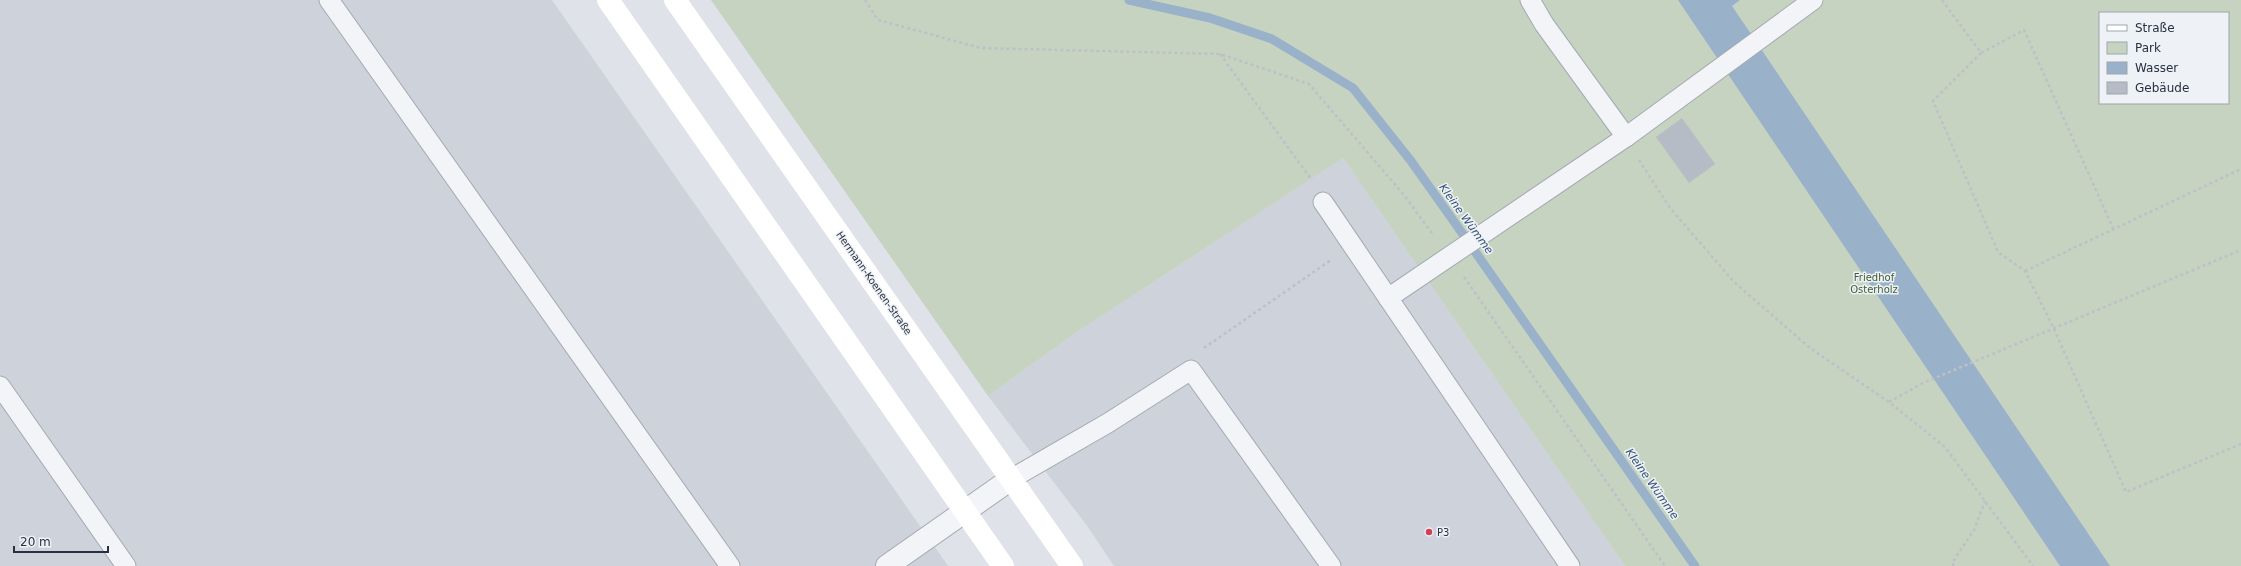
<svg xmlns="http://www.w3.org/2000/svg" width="2241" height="566" font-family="'DejaVu Sans',sans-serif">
<rect width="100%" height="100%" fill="#dfe3e9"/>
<g fill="#cdd2db">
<path d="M0 0H552L948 566H0Z"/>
<path d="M1343 158 1625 566H1114L1088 527 988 396 1074 334Z"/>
</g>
<path fill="#c5d3c0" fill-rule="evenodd" d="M711 0H2241V566H1625L1343 158 1074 334 988 396ZM2100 13H2228V103H2100Z"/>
<path fill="#99b1c9" d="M1678 0H1740L1732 6 2110 566H2060Z"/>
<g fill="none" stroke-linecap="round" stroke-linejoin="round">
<path stroke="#99b1c9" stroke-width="9" d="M1129 0 1210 18 1272 39 1353 88 1411 161 1455 223 1695 566"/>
</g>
<path fill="#b6bcc5" d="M1682 118 1715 164 1689 183 1656 137Z"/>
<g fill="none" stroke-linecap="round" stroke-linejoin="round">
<g stroke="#a4aab3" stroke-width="21">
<g id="service">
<path d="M329 0 730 566"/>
<path d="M1530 0 1544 24 1626 137"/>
<path d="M1323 202 1570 566"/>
<path d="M1388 298 1626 137 1813 0"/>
<path d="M0 386 126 566"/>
<path d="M1011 479 1108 423 1191 370 1331 566"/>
</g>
</g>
<g stroke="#a4aab3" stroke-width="24">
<path id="minor" d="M887 566 1011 479"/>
</g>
<g stroke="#bdc1c7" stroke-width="2.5" stroke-dasharray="3 3" stroke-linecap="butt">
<path d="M865 0 878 20 981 48 1220 54 1309 84 1404 195 1434 236"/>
<path d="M1942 0 1981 53 2024 30 2113 228"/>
<path d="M1981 53 1933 101 1998 252 2025 271 2054 329 2126 492 2241 444"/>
<path d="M1220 54 1311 179"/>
<path d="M1639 160 1670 208 1734 282 1810 348 1889 402 1945 447 2033 566"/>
<path d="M2025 271 2241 169"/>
<path d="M1464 277 1665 566"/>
<path d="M1204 348 1331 260"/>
<path d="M1889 402 1923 383 2241 250"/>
<path d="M1954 566 1952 563 1974 530 1985 501"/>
</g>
<use href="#service" stroke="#f2f4f7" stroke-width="19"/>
<use href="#minor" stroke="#f2f4f7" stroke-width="22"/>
<g stroke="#fff" stroke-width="22">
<path d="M608 0 1003 566"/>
<path d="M675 0 1072 566"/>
</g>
</g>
<circle fill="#d04158" stroke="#eef2f6" stroke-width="1.5" cx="1429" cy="532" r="4"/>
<g text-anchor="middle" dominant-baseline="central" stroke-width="3" stroke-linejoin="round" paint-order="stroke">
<g font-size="10" fill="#3c5c35" stroke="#eef2f6">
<text x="1874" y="277">Friedhof<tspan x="1874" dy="12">Osterholz</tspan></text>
</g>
<g font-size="10" fill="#283140" stroke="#eef2f6">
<text transform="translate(874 283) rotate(55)">Hermann-Koenen-Straße</text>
</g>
<g font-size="10" fill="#283140" stroke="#eef2f6" text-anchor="start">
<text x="1437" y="532">P3</text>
</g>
<g font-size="11" font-style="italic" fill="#315074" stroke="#eef2f6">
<text transform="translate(1466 219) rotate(54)">Kleine Wümme</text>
<text transform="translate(1652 484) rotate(55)">Kleine Wümme</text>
</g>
</g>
<rect x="2099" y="12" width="130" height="92" fill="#eef2f6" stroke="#9fa5ad"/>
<rect x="2107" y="25" width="20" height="6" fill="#ffffff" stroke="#9fa5ad"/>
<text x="2135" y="32" font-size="12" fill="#283140">Straße</text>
<rect x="2107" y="42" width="20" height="12" fill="#c5d3c0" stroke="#9fa5ad"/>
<text x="2135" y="52" font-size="12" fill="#283140">Park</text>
<rect x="2107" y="62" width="20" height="12" fill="#99b1c9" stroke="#9fa5ad"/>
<text x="2135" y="72" font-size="12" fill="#283140">Wasser</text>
<rect x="2107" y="82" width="20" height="12" fill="#b6bcc5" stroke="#9fa5ad"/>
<text x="2135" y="92" font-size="12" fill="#283140">Gebäude</text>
<path d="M14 546v6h94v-6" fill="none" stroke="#283140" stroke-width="2"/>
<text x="20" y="546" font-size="12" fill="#283140" stroke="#eef2f6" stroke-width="3" paint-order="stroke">20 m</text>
</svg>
